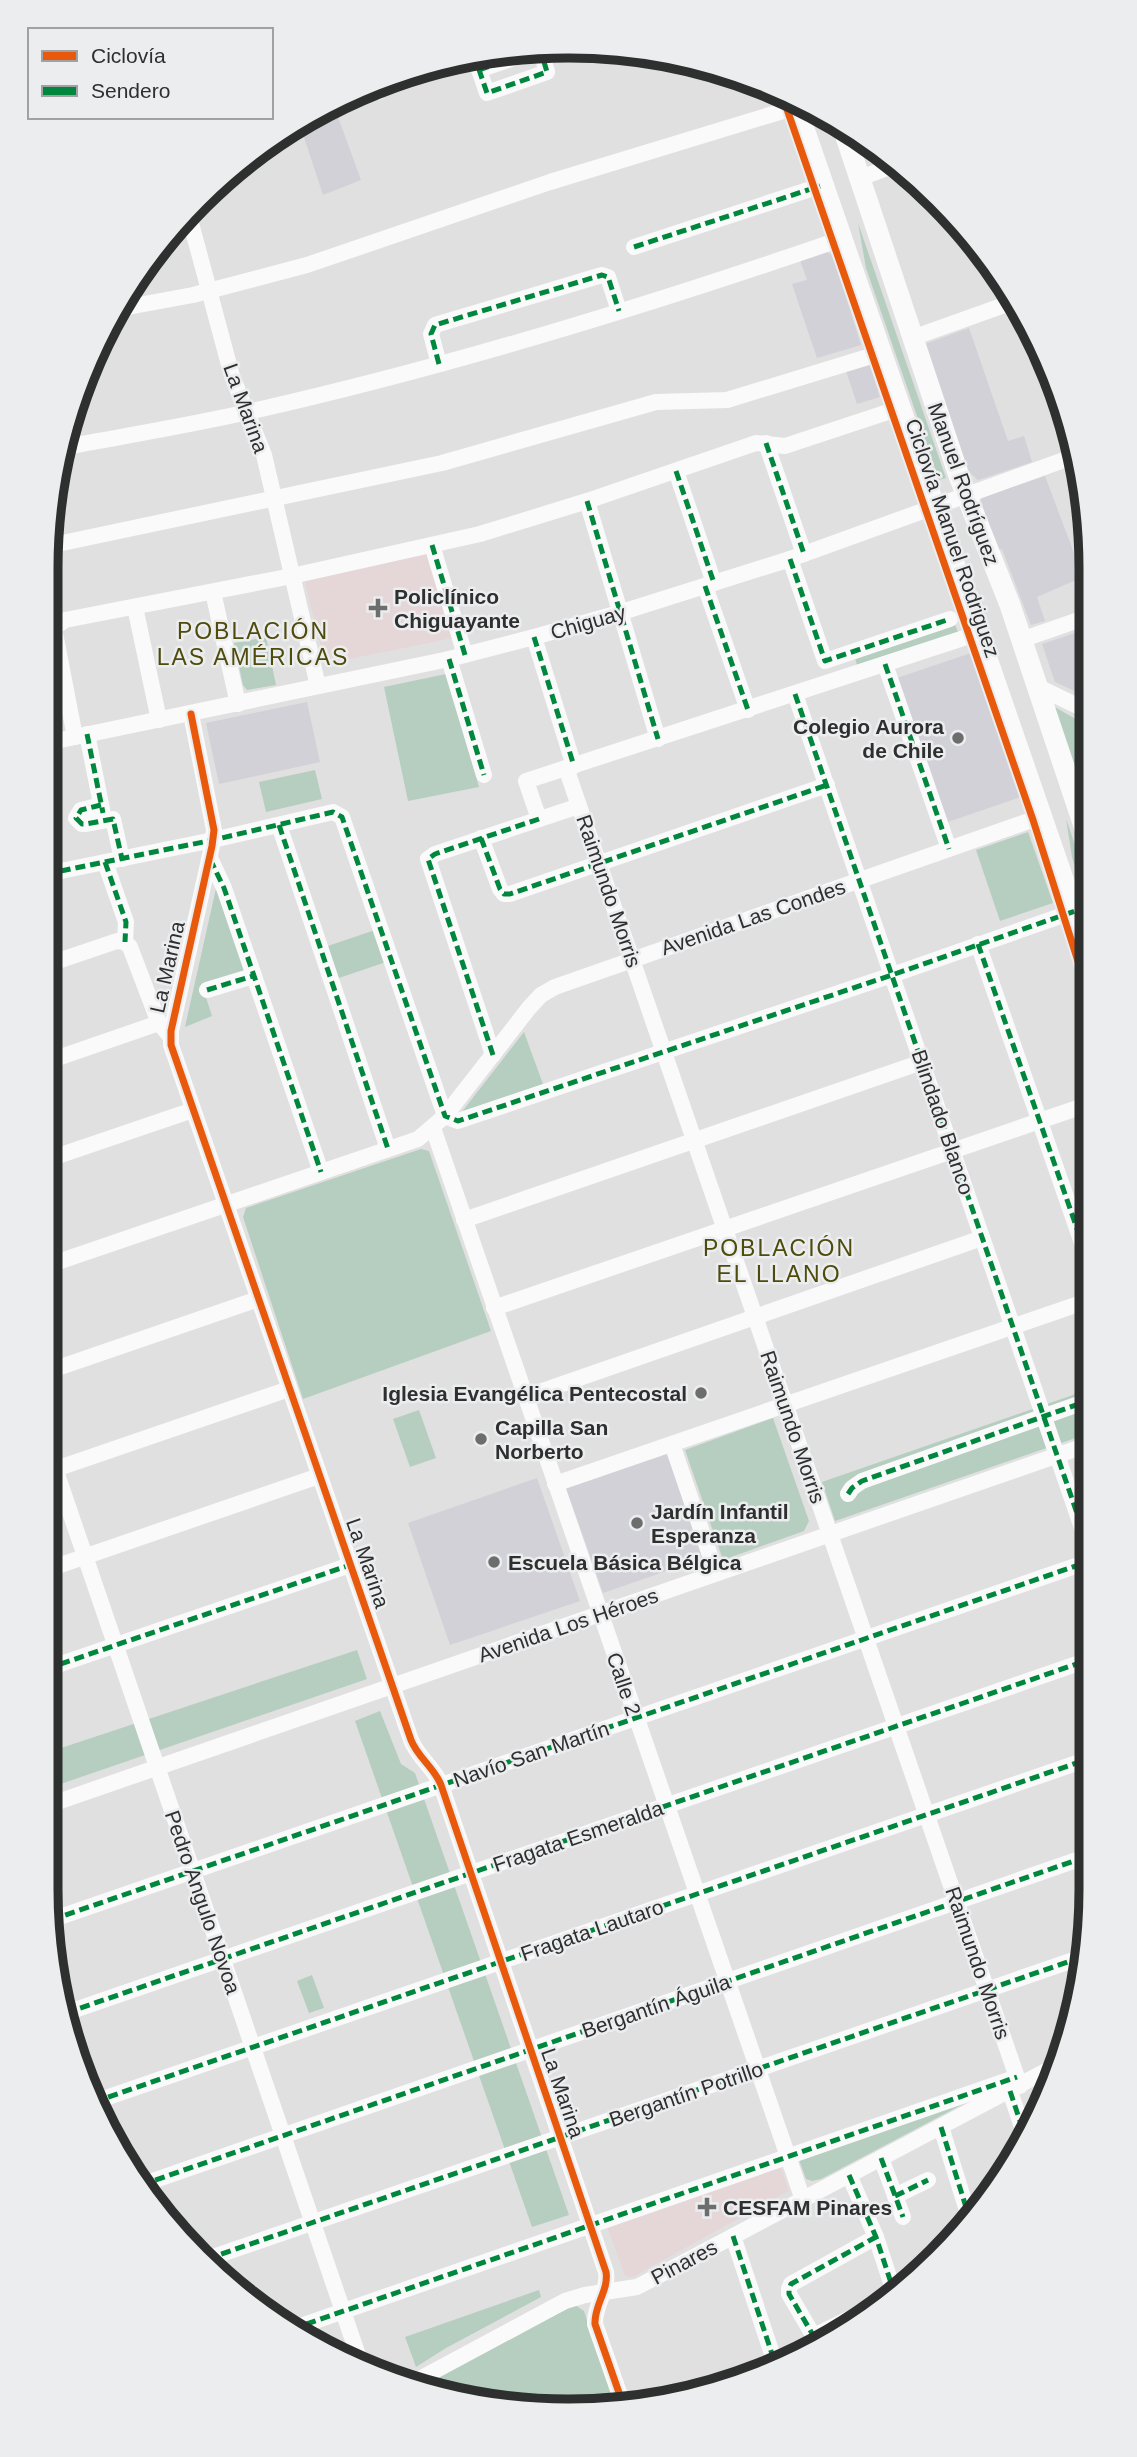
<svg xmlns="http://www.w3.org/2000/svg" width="1137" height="2457" font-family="Arial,sans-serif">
<rect width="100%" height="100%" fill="#e0e0e1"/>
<g fill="#d1d1d7">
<path d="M368 85 373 92 334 106 361 180 323 195 299 122Z"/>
<path d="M826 252 833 255 861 345 817 358 792 284 807 280 800 260Z"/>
<path d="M969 328 1008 441 1024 436 1032 462 978 480 968 471 925 344Z"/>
<path d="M869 363 880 397 857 404 846 371Z"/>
<path d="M1045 476 1083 577 1037 597 1045 621 1031 625 1002 549 998 550 978 506 982 497Z"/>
<path d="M1084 630 1087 642 1088 697 1055 682 1042 644Z"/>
<path d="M971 653 1021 797 945 823 894 679Z"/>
<path d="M307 702 320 762 219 784 206 723Z"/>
<path d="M670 1452 707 1557 603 1593 566 1488Z"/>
<path d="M537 1478 580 1601 450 1645 408 1523Z"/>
</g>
<g fill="#e5d6d8">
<path d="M428 552 453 638 325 664 304 579Z"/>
<path d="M780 2165 789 2191 632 2277 625 2276 606 2224Z"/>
</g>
<g fill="#b5cebf">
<path d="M858 223 946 478 939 480 866 268Z"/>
<path d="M954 622 958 632 857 665 854 655Z"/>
<path d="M266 637 276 685 247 690 243 685 234 643Z"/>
<path d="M446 674 479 787 408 801 384 687Z"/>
<path d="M1051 705 1088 726V808Z"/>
<path d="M315 770 322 799 266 812 259 782Z"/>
<path d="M1066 819 1088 882V911L1072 857Z"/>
<path d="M1028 832 1053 903 1000 921 976 850Z"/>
<path d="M217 884 247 974 203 988 212 1016 185 1027Z"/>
<path d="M375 930 386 962 336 979 325 947Z"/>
<path d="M524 1032 543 1084 461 1113Z"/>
<path d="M421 1149 429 1151 491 1331 303 1399 243 1217 246 1208Z"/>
<path d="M1090 1389V1433L835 1521 822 1482Z"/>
<path d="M419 1410 436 1458 410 1467 393 1419Z"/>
<path d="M773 1418 809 1521 804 1531 723 1560 685 1450Z"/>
<path d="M357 1650 367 1679 46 1789V1753Z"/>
<path d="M380 1711 401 1764 415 1773 569 2215 532 2227 355 1721Z"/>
<path d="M312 1975 324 2008 309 2013 297 1981Z"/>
<path d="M986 2092 821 2179 812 2181 806 2179 798 2157Z"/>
<path d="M539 2290 541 2297 446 2348 416 2367 405 2337Z"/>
<path d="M575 2305 584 2311 615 2406 467 2402 420 2384Z"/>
</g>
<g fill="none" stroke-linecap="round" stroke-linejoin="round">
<g stroke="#fafafa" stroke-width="16">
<path d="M474 55 487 93 547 72 540 48"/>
<path d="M479 70 540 49"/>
<path d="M375 83 378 92"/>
<path d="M271 139 273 145"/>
<path d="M860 178 898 164"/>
<path d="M188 212 232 376 264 455 318 686"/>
<path d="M634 247 823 185"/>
<path d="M117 309 193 295 307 265 550 182 796 107"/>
<path d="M912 338 1013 302"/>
<path d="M439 364 431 334 435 325 602 275 608 277 619 311"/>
<path d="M766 443 804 554"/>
<path d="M61 448C123 436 186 426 248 412 449 367 647 306 841 239"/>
<path d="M676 471 714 583"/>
<path d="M587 501 658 739"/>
<path d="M432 545 465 655"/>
<path d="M48 546 442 463 656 402 727 400 881 353"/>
<path d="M790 559 825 661 950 619"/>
<path d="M705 586 748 710"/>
<path d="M213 592 238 704"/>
<path d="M135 607 159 720"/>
<path d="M54 628 75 737"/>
<path d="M46 630 54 628 65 620 292 576 480 534 587 501 756 443 785 446 900 408"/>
<path d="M534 637 574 766"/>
<path d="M1021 640 1087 617"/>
<path d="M449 659 484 775"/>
<path d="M885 664 949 849"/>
<path d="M1036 686 1088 711"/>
<path d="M795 694 1090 1551"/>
<path d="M191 714 214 830 212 846 171 1031V1045L411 1740C418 1758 434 1767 441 1785L606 2272C609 2290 594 2305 595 2324L624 2407"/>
<path d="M87 734 103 814"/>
<path d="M46 743 449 659 534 637 619 613 790 559 1075 456"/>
<path d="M566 768 1020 2086"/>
<path d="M101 805 81 810 76 818 82 824H86L113 819 122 859"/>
<path d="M539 819 526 781 979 633"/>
<path d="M279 825 388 1149"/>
<path d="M481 838 500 889 504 894H510L827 785"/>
<path d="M210 858 224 888 321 1172"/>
<path d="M105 862 126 922 125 942 130 947 159 1023 170 1036"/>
<path d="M46 874 213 840 333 812 342 817 445 1116 458 1121 892 975 1075 911"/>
<path d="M978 944 1089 1263"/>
<path d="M46 965 117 941 125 942"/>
<path d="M207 990 253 976"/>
<path d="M493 1055 428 859 435 854 579 806"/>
<path d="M46 1062 159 1023"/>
<path d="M433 1128 803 2200"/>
<path d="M46 1160 193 1110"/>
<path d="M464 1220 922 1062"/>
<path d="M46 1266 418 1139 445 1116 529 1008 541 995 555 987 1043 816"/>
<path d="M494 1308 1089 1104"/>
<path d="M46 1372 258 1299"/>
<path d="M525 1397 982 1238"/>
<path d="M46 1442 360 2361"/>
<path d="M672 1444 716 1573"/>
<path d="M47 1472 289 1389"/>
<path d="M555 1484 1090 1300"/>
<path d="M848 1494 852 1488 862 1481 1090 1400"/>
<path d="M46 1570 319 1476"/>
<path d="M46 1669 350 1565"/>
<path d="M46 1806 1090 1444"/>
<path d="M51 1920 1090 1561"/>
<path d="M66 2013 1091 1659"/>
<path d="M1010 2091 1024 2133"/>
<path d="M94 2102 1091 1758"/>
<path d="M941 2127 970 2220"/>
<path d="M881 2158 903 2217"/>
<path d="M849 2175 876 2237 893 2289"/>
<path d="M141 2185 1091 1855"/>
<path d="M895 2196 928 2180"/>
<path d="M733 2236 776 2366"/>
<path d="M207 2259 1085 1956"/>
<path d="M871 2308 818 2334 813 2335 789 2294V2289L791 2284 876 2237"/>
<path d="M292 2329 1017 2077"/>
<path d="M414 2382 565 2301 585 2295 637 2287 1059 2064"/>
</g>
<g stroke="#fafafa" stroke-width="21">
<path d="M794 100 1088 951"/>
<path d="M843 128 959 476 1010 605 1088 838"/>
</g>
<g stroke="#00873e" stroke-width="5" stroke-dasharray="10 5" stroke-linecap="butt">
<path d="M474 55 487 93 547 72 540 48"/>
<path d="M479 70 540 49"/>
<path d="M375 83 378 92"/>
<path d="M271 139 273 145"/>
<path d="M634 247 820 186"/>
<path d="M439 364 431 334 435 325 602 275 608 277 619 311"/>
<path d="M766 443 804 554"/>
<path d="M676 471 714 583"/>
<path d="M587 501 658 739"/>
<path d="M432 545 465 655"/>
<path d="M790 559 825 661 950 619"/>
<path d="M705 586 748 710"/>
<path d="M534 637 574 766"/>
<path d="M449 659 484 775"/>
<path d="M885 664 949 849"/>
<path d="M795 694 1090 1551"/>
<path d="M87 734 103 813"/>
<path d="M101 805 81 810 76 818 82 824H86L113 819 122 859"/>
<path d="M279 825 388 1149"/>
<path d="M481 838 500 889 504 894H510L827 785"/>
<path d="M210 859 224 888 321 1172"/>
<path d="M105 862 126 922 125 942"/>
<path d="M46 874 213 840 333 812 342 817 445 1116 458 1121 892 975 1075 911"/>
<path d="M978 944 1089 1263"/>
<path d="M207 990 253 976"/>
<path d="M493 1055 428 859 435 854 539 819"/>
<path d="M848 1494 852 1488 862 1481 1090 1400"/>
<path d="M46 1669 350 1565"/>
<path d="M51 1920 1090 1561"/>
<path d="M66 2013 1091 1659"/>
<path d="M1010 2091 1024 2133"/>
<path d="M94 2102 1091 1758"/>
<path d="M941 2127 970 2220"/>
<path d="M881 2158 903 2217"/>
<path d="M849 2175 876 2237 893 2289"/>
<path d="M141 2185 1091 1855"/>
<path d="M895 2196 928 2180"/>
<path d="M733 2236 776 2366"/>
<path d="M207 2259 1085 1956"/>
<path d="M871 2308 818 2334 813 2335 789 2294V2289L791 2284 876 2237"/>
<path d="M292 2329 1017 2077"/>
</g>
<g stroke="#ecedef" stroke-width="11">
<g id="cycleway">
<path d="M781 92 1033 820 1089 996"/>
<path d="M191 714 214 830 212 846 171 1031V1045L411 1740C418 1758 434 1767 441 1785L606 2272C609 2290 594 2305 595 2324L624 2407"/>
</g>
</g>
<use href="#cycleway" stroke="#e8590c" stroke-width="7"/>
</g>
<g fill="#6c6d6d" stroke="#ecedef" stroke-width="2.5">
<path d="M374.5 597.5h7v7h7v7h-7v7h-7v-7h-7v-7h7z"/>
<circle cx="958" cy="738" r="7"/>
<circle cx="701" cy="1393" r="7"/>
<circle cx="481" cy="1439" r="7"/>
<circle cx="637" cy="1523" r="7"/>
<circle cx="494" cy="1562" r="7"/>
<path d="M703.5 2196.5h7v7h7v7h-7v7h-7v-7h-7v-7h7z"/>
</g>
<g text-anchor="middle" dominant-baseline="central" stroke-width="5" stroke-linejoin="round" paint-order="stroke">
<g font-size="21" fill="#2e2f2f" stroke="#ecedef">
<text transform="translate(246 408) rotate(70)">La Marina</text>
<text transform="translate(964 484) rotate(70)">Manuel Rodríguez</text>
<text transform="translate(953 538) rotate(71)">Ciclovía Manuel Rodriguez</text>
<text transform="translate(588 622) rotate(-16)">Chiguay</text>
<text transform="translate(609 891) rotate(71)">Raimundo Morris</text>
<text transform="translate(753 917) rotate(-19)">Avenida Las Condes</text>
<text transform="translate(167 967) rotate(-77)">La Marina</text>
<text transform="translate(943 1122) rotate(71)">Blindado Blanco</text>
<text transform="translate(793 1427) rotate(71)">Raimundo Morris</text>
<text transform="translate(368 1563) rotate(71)">La Marina</text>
<text transform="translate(568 1625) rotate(-19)">Avenida Los Héroes</text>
<text transform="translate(624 1684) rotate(71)">Calle 2</text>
<text transform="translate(531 1754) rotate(-19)">Navío San Martín</text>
<text transform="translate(578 1836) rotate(-19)">Fragata Esmeralda</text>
<text transform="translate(203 1902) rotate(71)">Pedro Angulo Novoa</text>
<text transform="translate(592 1930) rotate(-19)">Fragata Lautaro</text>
<text transform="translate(978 1963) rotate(71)">Raimundo Morris</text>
<text transform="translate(656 2006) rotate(-19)">Bergantín Águila</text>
<text transform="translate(563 2093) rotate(71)">La Marina</text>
<text transform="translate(686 2094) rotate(-19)">Bergantín Potrillo</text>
<text transform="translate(684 2262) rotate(-28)">Pinares</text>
</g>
<g font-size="21" font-weight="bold" fill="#2e2f2f" stroke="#ecedef" text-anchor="start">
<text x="394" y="596">Policlínico<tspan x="394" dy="24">Chiguayante</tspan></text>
<text x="944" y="726" text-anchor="end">Colegio Aurora<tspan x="944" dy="24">de Chile</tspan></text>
<text x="687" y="1393" text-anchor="end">Iglesia Evangélica Pentecostal</text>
<text x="495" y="1427">Capilla San<tspan x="495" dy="24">Norberto</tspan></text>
<text x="651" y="1511">Jardín Infantil<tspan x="651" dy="24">Esperanza</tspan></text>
<text x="508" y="1562">Escuela Básica Bélgica</text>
<text x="723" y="2207">CESFAM Pinares</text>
</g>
<g font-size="23" letter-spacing="2" fill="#4e4b0c" stroke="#ecedef">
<text x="253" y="631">POBLACIÓN<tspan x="253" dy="26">LAS AMÉRICAS</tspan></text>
<text x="779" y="1248">POBLACIÓN<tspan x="779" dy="26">EL LLANO</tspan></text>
</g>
</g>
<path d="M0 0H1137V2457H0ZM568 58H569A510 510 0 0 1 1079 568V1889A510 510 0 0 1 569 2399H568A510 510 0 0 1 58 1889V568A510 510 0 0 1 568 58Z" fill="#ecedef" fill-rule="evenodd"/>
<path fill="none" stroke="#2e2f2f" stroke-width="9" d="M568 58H569A510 510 0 0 1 1079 568V1889A510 510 0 0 1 569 2399H568A510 510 0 0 1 58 1889V568A510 510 0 0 1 568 58Z"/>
<rect x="28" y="28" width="245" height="91" fill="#ecedef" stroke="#a0a1a2" stroke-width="2"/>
<rect x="42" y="51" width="35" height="10" fill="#e8590c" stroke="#a0a1a2" stroke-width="2"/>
<text x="91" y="63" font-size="21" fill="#2e2f2f">Ciclovía</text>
<rect x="42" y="86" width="35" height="10" fill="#00873e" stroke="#a0a1a2" stroke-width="2"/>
<text x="91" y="98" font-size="21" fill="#2e2f2f">Sendero</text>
</svg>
